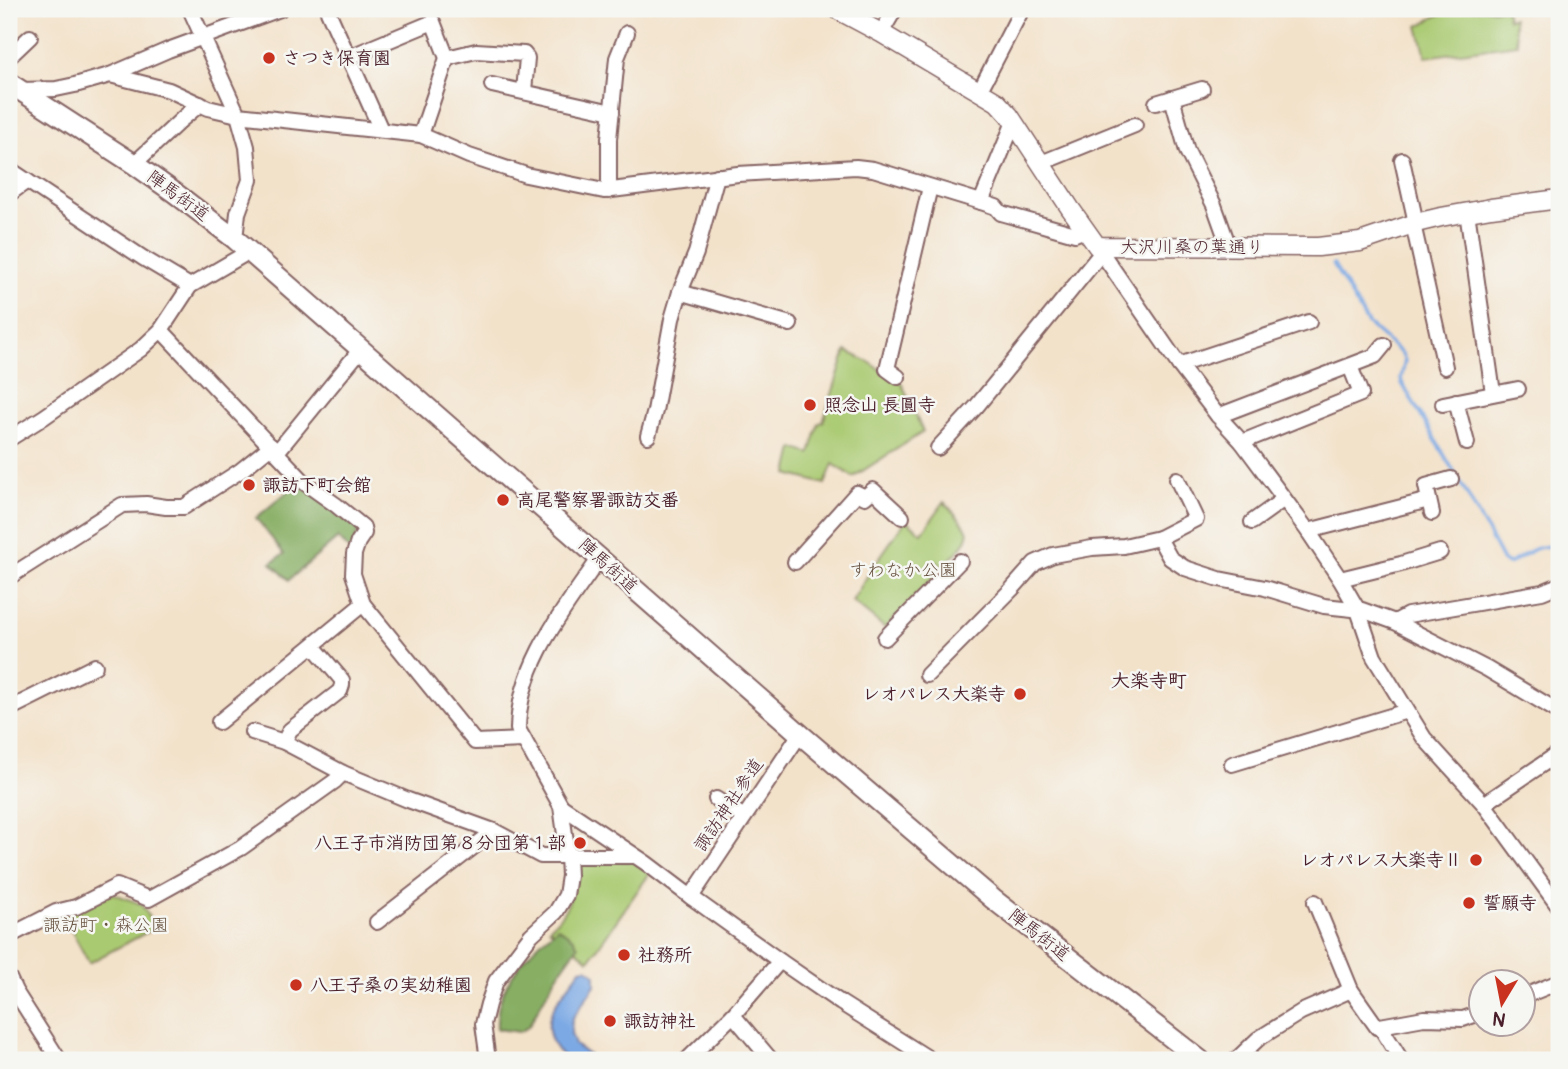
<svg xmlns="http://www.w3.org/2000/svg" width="1568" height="1069" font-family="Pangolin,'Klee One',sans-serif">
<rect width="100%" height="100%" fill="#f6f6f2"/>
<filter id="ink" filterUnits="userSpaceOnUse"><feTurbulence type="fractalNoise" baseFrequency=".0143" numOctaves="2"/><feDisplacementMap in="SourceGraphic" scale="14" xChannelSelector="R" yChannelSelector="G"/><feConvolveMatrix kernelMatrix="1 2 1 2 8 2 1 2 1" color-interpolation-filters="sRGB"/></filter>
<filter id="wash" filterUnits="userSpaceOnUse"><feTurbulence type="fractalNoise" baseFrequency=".00686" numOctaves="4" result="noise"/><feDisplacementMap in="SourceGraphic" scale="28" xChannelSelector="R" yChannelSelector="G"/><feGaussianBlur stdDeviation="1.57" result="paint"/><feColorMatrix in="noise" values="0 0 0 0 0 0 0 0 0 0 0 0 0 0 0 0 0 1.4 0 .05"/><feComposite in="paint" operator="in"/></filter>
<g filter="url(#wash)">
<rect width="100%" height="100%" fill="#f3e2ca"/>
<g fill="#aaca72" stroke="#7a744e" stroke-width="2">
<path d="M1440 9H1506L1508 19 1513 18 1517 44 1426 57 1418 26 1441 14Z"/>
<path d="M846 351 869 362 902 384 923 432 853 477 833 464 825 484 788 474 794 448 810 454 819 423 823 422Z"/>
<path d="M944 502C977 538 975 532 943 567L937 562 931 570 936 575 885 628 852 601 873 567 906 520 922 533Z"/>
<path d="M575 861H633L650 873 589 960 549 928C573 907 573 892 575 861Z"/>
<path d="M112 893 141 904 155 928 89 963 63 915Z"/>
</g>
<g fill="#87ae64" stroke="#686648" stroke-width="2">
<path d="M299 482 359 529 351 552 338 538 289 580 271 563 284 554 256 518Z"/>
<path d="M558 927 573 938 578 946 556 977 528 1027 519 1032 497 1029C494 988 527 951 558 927Z"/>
</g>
<path fill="#7ba9e4" stroke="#626488" stroke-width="2" d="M587 968 595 974V985L572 1019 571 1033 575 1045 596 1060C588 1060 575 1062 568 1059 551 1050 544 1028 552 1011 559 996 572 982 581 969Z"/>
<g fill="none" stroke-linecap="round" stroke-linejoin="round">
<path stroke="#7ba9e4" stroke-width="3.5" d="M1333 264 1368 324 1402 354 1405 361 1401 378 1402 383 1467 494 1503 561 1508 564C1528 555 1531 545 1557 546L1559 552"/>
</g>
</g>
<g filter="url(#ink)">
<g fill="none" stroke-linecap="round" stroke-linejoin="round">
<g stroke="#856363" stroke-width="18">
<g id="minor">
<path d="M190 9 238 115 247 147 250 180 238 213 235 239"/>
<path d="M327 9 381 130"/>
<path d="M881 33 895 9"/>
<path d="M9 57 30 37"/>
<path d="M349 57 433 22 447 58 421 135"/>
<path d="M447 58 476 51 524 54 527 58 524 91"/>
<path d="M110 75 169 90 208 108 238 115 421 135 469 156 526 175 604 191 738 174 856 167 873 169 981 202 996 207 1001 213 1075 234 1085 230"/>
<path d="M492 85 612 112"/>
<path d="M21 90 56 89 75 85 110 75 168 50 280 9"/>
<path d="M980 90 1020 13"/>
<path d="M1172 98 1187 151 1214 205 1229 247"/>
<path d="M1156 103 1202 89"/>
<path d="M1402 160 1416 223"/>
<path d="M1041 163 1135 125"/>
<path d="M134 164 182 119 200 104"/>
<path d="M9 169 143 258 190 286"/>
<path d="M609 191V139L617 58 627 33"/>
<path d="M9 194 27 181"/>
<path d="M981 202 1014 122"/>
<path d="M1467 212 1493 393"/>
<path d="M1413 224 1445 367"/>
<path d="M1097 246 1179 365 1218 416 1242 442 1308 531 1340 579 1358 610 1374 657 1424 738 1484 804 1559 907"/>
<path d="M680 292 790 324"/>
<path d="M9 327V328"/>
<path d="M161 330 305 483 336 505 363 527 364 533 358 542 354 554 353 574 363 604 475 742 524 740"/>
<path d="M1179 365 1309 322"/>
<path d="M898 377 887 369 930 187"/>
<path d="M1456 401 1467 443"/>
<path d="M1443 404 1518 389"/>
<path d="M1218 416 1375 356 1384 345"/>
<path d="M648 436 655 411 672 319 680 292 696 253 717 176"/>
<path d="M9 439 44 417 141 349 161 330 190 286 250 251"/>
<path d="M1242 442 1361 394 1350 366"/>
<path d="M938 448 976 407 1102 252"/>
<path d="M277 452 361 349"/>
<path d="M1432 513 1426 486 1451 479"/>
<path d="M1252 522 1284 499"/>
<path d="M1308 531 1429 500"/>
<path d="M1159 538 1196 519 1177 479"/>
<path d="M795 562 857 493 865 497 873 490 902 517"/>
<path d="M9 577 122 505 146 504 166 507H184L240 471 271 446"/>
<path d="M1340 579 1401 564 1440 552"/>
<path d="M1395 622 1408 615 1542 592 1559 585"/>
<path d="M885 638 960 561"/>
<path d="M927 675 1012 589 1035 563 1053 555 1092 548 1124 546 1159 538 1170 558 1185 568 1219 579 1265 588 1324 606 1362 610 1395 622 1487 669 1559 712"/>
<path d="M9 709 95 666"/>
<path d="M219 722 363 604"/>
<path d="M252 732 284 742 343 773 408 800 494 831 541 856H634"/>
<path d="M284 742 290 730 340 691 342 685V680L313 646"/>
<path d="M1232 764 1407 711"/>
<path d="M716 799 744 817"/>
<path d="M1484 804 1559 753"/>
<path d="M561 806 646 863 691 897 780 961 841 1003 931 1060"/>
<path d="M691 897 800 734"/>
<path d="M1315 902 1351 990 1377 1027 1380 1026 1401 1060"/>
<path d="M377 922 494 831"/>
<path d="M9 936 56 912 76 907 117 886 149 899 241 848 335 781 343 773"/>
<path d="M9 978 15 991 59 1060"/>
<path d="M1522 997 1559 982"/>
<path d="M733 1015 771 1060"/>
<path d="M1380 1026 1424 1018 1463 1019 1480 1013"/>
<path d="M488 1060 483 1024 488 1004 496 981 531 935 556 912 566 895 569 876 568 856 561 806 518 729C519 663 564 610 599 559"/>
<path d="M687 1060 733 1015 780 961"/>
<path d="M1236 1060 1258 1039 1301 1012 1351 990"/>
</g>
</g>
<g stroke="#856363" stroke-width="21">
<path id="tertiary" d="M836 9 881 33 997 102 1009 115 1070 208 1097 246 1318 247 1360 242 1416 223 1441 217 1491 208 1559 199"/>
</g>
<g stroke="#856363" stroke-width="23">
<path id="secondary" d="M9 83 134 164 175 193 235 239 800 734 993 899 1200 1060"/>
</g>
<use href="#minor" stroke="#fff" stroke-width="14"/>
<use href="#tertiary" stroke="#fff" stroke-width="18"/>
<use href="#secondary" stroke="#fff" stroke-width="19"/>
</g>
</g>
<g fill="#c8321e" stroke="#f6f6f2" stroke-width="2.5">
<circle cx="269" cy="58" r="7"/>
<circle cx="810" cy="405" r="7"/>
<circle cx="249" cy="485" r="7"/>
<circle cx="503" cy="500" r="7"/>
<circle cx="1020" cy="694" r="7"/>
<circle cx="580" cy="843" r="7"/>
<circle cx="1476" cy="860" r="7"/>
<circle cx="1469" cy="903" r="7"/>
<circle cx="624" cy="955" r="7"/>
<circle cx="296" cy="985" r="7"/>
<circle cx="610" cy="1021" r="7"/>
</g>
<g text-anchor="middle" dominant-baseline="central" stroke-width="5" stroke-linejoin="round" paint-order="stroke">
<g font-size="18" font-weight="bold" fill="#4a1f2b" stroke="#f6f6f2" text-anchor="start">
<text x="283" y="58">さつき保育園</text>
<text x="824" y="405">照念山 長圓寺</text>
<text x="263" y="485">諏訪下町会館</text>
<text x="517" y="500">高尾警察署諏訪交番</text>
<text x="1006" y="694" text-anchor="end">レオパレス大楽寺</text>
<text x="566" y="843" text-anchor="end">八王子市消防団第８分団第１部</text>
<text x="1462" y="860" text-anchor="end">レオパレス大楽寺Ⅱ</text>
<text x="1483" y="903">誓願寺</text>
<text x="638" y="955">社務所</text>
<text x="310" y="985">八王子桑の実幼稚園</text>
<text x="624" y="1021">諏訪神社</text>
</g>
<g font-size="18" fill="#4a1f2b" stroke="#f6f6f2">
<text transform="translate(178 196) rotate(36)">陣馬街道</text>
<text x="1192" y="247">大沢川桑の葉通り</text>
<text transform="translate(608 566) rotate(42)">陣馬街道</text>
<text transform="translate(729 805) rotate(-56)">諏訪神社参道</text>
<text transform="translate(1039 935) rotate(38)">陣馬街道</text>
</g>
<g font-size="18" fill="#675240" stroke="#f6f6f2">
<text x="903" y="570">すわなか公園</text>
<text x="106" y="925">諏訪町・森公園</text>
</g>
<g font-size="19" font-weight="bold" fill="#4a1f2b" stroke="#f6f6f2">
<text x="1149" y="681">大楽寺町</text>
</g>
</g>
<rect width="1568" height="1069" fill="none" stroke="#f6f6f2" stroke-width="35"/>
<g transform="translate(1502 1003) rotate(190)"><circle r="33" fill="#f6f6f2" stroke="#b1a0a2" stroke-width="2"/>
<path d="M0-5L12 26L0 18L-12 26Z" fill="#c8321e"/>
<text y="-10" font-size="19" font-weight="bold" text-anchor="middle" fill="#4a1f2b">N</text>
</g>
</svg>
